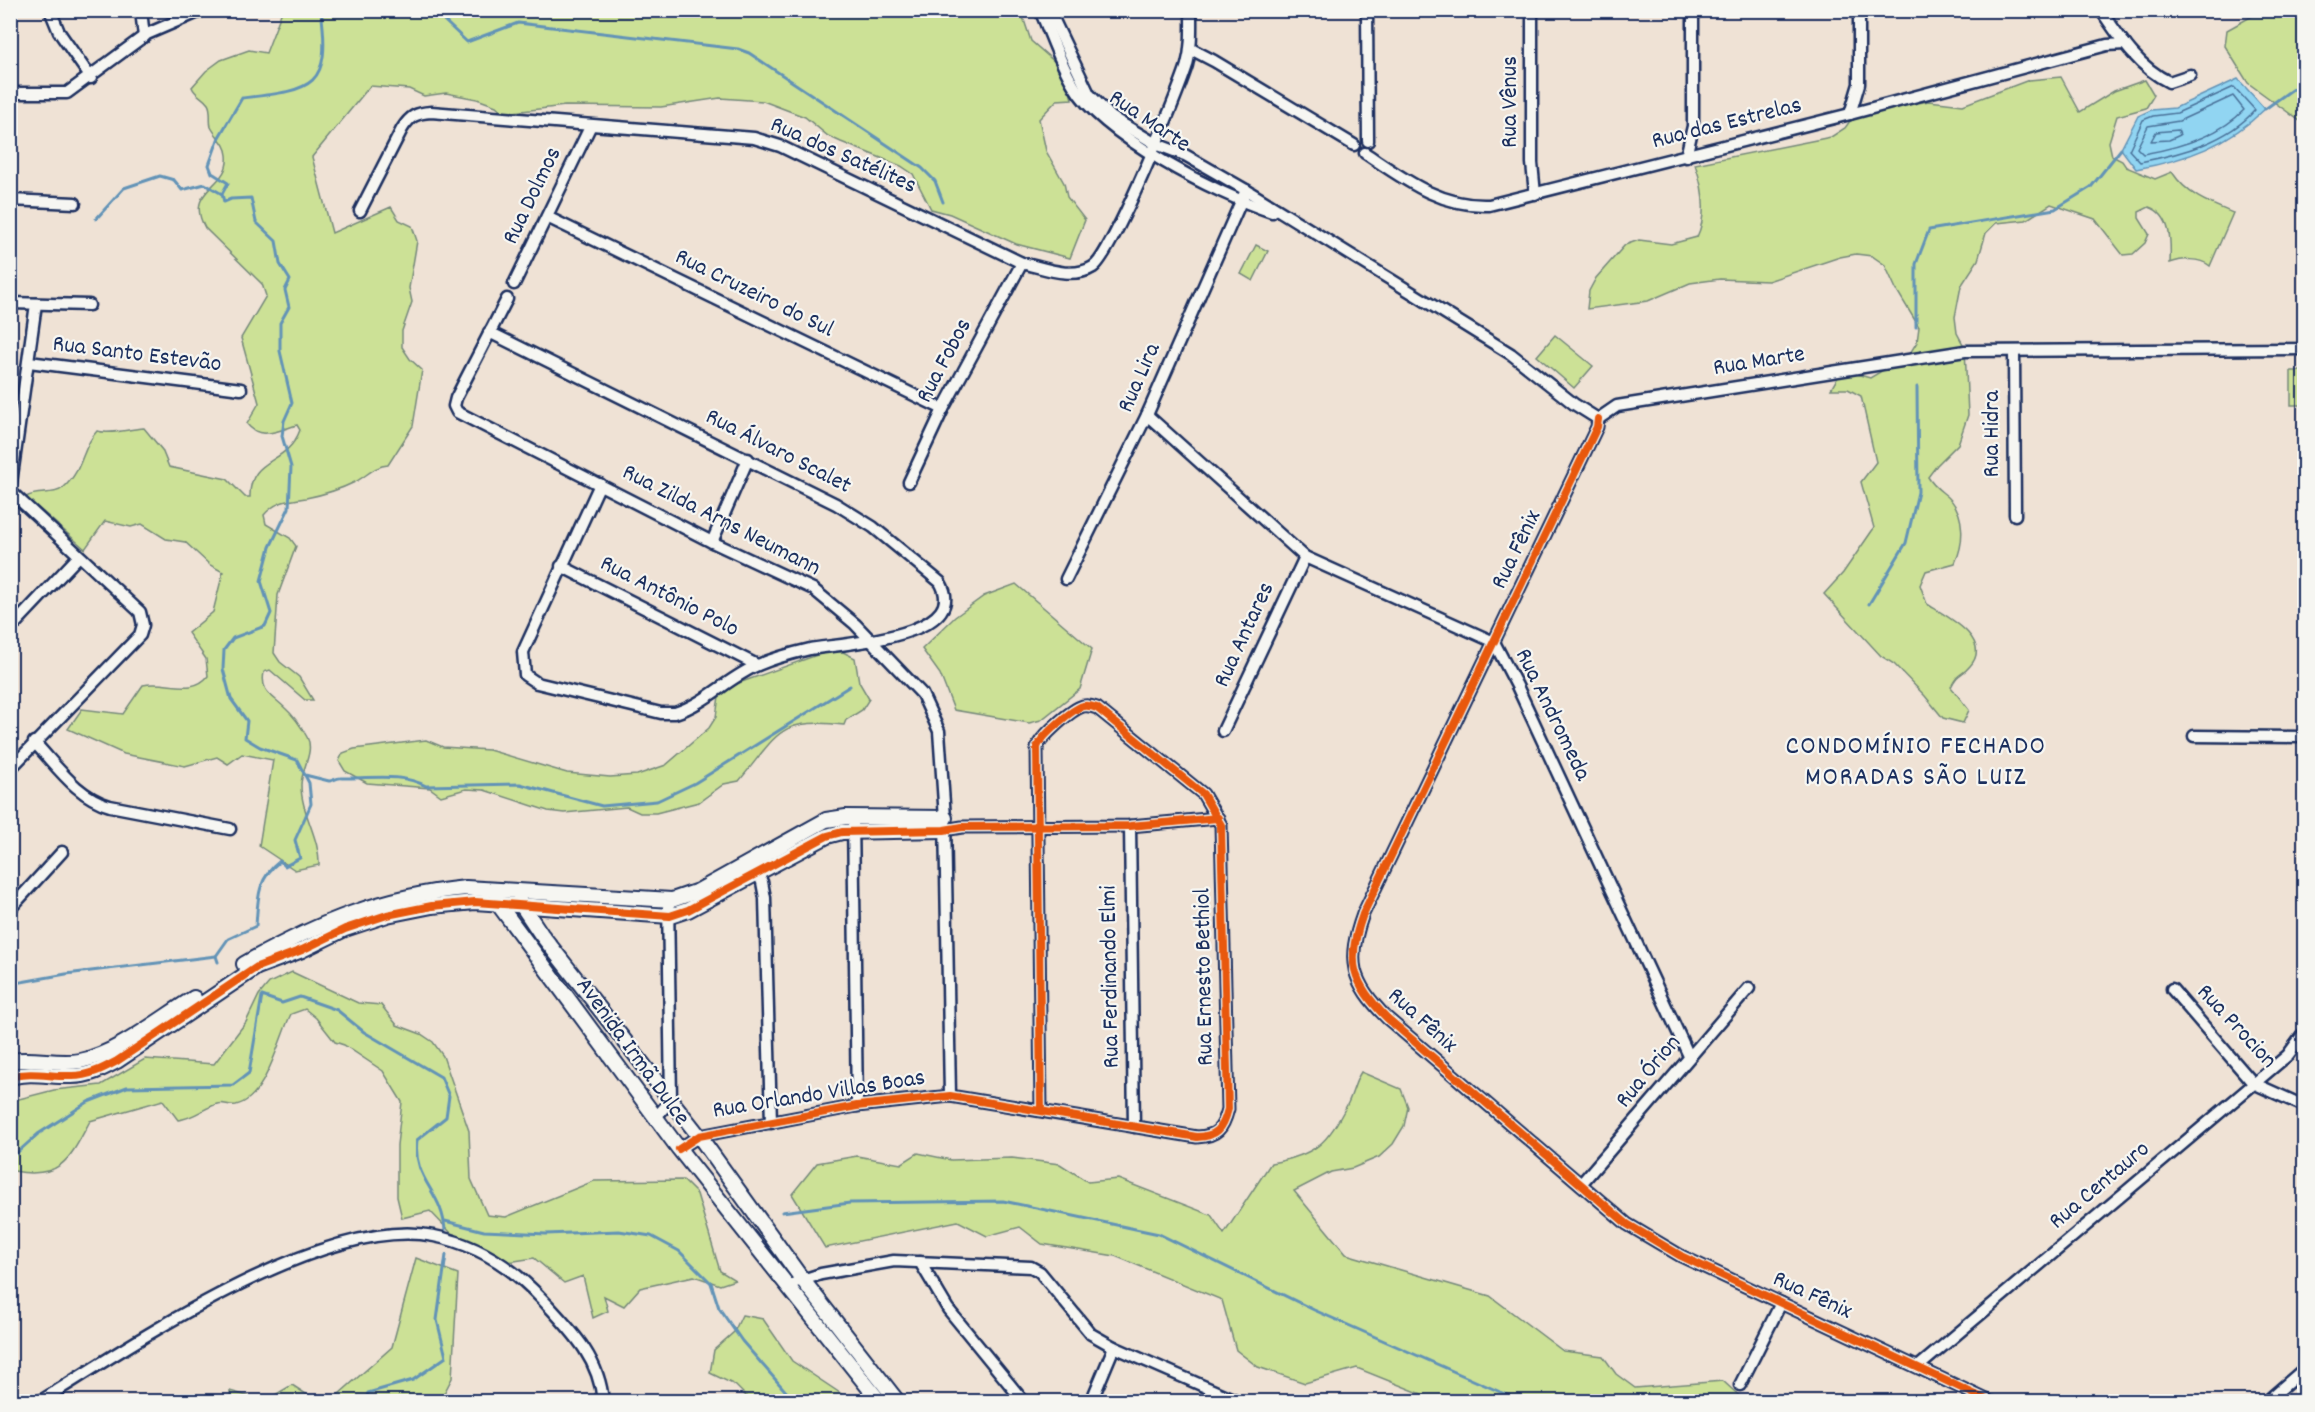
<svg xmlns="http://www.w3.org/2000/svg" width="2315" height="1412" font-family="Dekko,sans-serif">
<rect width="100%" height="100%" fill="#efe2d5"/>
<filter id="ink" filterUnits="userSpaceOnUse"><feTurbulence type="fractalNoise" baseFrequency=".0167" numOctaves="2"/><feDisplacementMap in="SourceGraphic" scale="12" xChannelSelector="R" yChannelSelector="G"/><feConvolveMatrix kernelMatrix="1 2 1 2 8 2 1 2 1" color-interpolation-filters="sRGB"/></filter>
<g filter="url(#ink)">
<g fill="#cce196" stroke="#74887a" stroke-width="1.5">
<path d="M282 11H1021L1031 41 1064 70 1072 99 1057 100 1039 119 1046 151 1064 183 1067 197 1085 220 1070 258 1016 244 950 214 931 209 913 174 901 166 841 142 828 136 805 117 763 101 720 98 661 107 565 106 504 113 496 106 477 99 446 93 424 96 409 89 370 86 312 157 332 233 391 207 399 220 412 226 417 241 409 288 412 302 402 331V347L410 359 422 370 413 426 388 465C374 466 367 476 355 482 341 489 321 495 306 498 288 501 277 500 264 515L266 524 290 538 296 546 278 595 274 653 280 662 299 677 313 700H305L270 670 264 672C260 692 272 695 285 708 294 716 301 726 307 737 315 751 301 770 301 785 301 813 320 838 319 865L295 870 259 846 273 760 242 754 228 764 217 757 185 766 124 754 68 729 82 709 123 714 143 685C167 680 192 696 208 676L206 659 188 633 213 612 223 572 210 565 185 542 166 539 142 524 131 527 105 521 85 549 26 497C37 490 54 496 63 488 84 470 81 448 97 431 110 435 129 429 144 428L162 450 169 467 227 479 245 497H250C249 456 287 466 300 430L297 425C280 430 260 441 247 424L259 403 241 338 266 296 262 284 205 228C183 188 231 188 227 155 226 143 216 137 211 127 209 120 212 110 208 104 203 97 195 95 192 87L206 71 221 60 249 50 266 53Z"/>
<path d="M2268 12H2284L2304 16V124L2248 83 2225 46 2227 30 2254 15Z"/>
<path d="M2061 77 2080 112 2114 91 2145 80 2154 95 2146 108 2117 116 2109 142 2112 156 2122 161 2126 167 2155 179 2172 172C2187 195 2208 203 2233 213L2210 266C2199 257 2182 259 2170 263 2171 243 2172 215 2149 207L2139 212V218L2149 234 2145 243 2133 254 2123 255 2095 219 2051 204 2026 220 1996 223 1986 233 1978 260 1961 286 1955 317 1957 333 1965 348 1968 415 1958 444 1937 465 1928 477C1934 487 1940 490 1948 497 1966 514 1964 544 1955 563L1926 571 1920 585 1927 604C1944 615 1994 639 1970 666 1961 677 1959 671 1951 687L1969 710 1963 723 1943 718 1925 696 1894 664 1881 656 1824 594 1843 573 1874 528 1861 482 1876 462 1861 396 1848 389H1831L1842 370 1870 378 1909 355 1917 342 1919 327 1896 289 1885 265 1872 256 1856 254 1840 257 1768 281 1720 279 1690 283 1648 301 1587 309 1589 291 1596 278 1625 245 1639 240 1671 244 1697 237C1708 214 1703 187 1695 164L1831 137 1845 128 1855 114 1929 101 1963 105 2029 80Z"/>
<path d="M1256 245 1268 251 1253 281 1241 274Z"/>
<path d="M1555 335 1593 366 1574 388 1537 356Z"/>
<rect x="2291" y="371" width="13" height="34"/>
<path d="M1016 584 1092 649 1080 689 1041 720 1029 723 954 710 940 674 922 649 955 617 984 596Z"/>
<path d="M831 650 843 652 855 658 859 682 869 699 862 710 846 720 844 725C777 717 778 735 739 781L724 784 699 802 656 813H640L627 807 564 813 548 811 484 790 466 789 441 796 430 788 367 783 345 771 339 761 343 753 354 749 426 740 443 747 489 750 567 773 610 777 637 775 666 765 709 728 716 717 719 696 725 688Z"/>
<path d="M292 972 358 1003 381 1005 397 1025 421 1034 433 1042 443 1056 469 1131 471 1179 487 1215 506 1217 594 1181 683 1180 697 1194 720 1271 735 1280 720 1285 694 1276 640 1288 624 1306 604 1296 608 1311 593 1318 583 1276 564 1283 534 1258 508 1262 451 1233 430 1211 402 1218 397 1197V1145L402 1102 383 1071 344 1045 335 1042 316 1018 305 1009 291 1014C279 1038 266 1099 236 1105 229 1106 223 1102 217 1104 202 1109 194 1118 178 1120L163 1100 90 1121C70 1158 62 1180 14 1171L11 1175V1101L54 1090 101 1085 145 1059 214 1064 246 1022 259 995 269 983Z"/>
<path d="M1361 1072 1401 1089 1408 1107 1404 1126 1393 1144 1379 1157 1353 1168 1331 1172 1294 1191 1346 1254 1490 1296 1563 1351 1603 1356 1616 1374 1635 1388 1723 1381 1745 1401H1439L1357 1368 1305 1383 1258 1367 1236 1350 1222 1300 1115 1256 1042 1244 1020 1227 987 1236 958 1221 825 1248 792 1194 817 1163 857 1156 901 1164 918 1153 951 1160 1012 1158 1060 1164 1088 1182 1118 1179 1211 1215 1224 1234 1271 1163C1316 1155 1327 1144 1348 1103 1353 1093 1355 1081 1361 1072Z"/>
<path d="M416 1258 458 1274 452 1378 440 1401 330 1402 392 1347Z"/>
<path d="M742 1315 763 1319 792 1361 852 1401H751L735 1385 710 1373 714 1350 734 1332Z"/>
<path d="M292 1385 317 1401H231L230 1391 265 1401Z"/>
</g>
<path fill="#91d5f2" stroke="#6293b7" stroke-width="1.5" d="M2238 79 2265 109C2228 145 2186 160 2136 169L2121 149 2138 116 2151 110 2175 108Z"/>
<g fill="none" stroke-linecap="round" stroke-linejoin="round">
<g stroke="#4a7199" stroke-width="1.5">
<path d="M2234 87 2255 110C2227 142 2181 154 2140 162L2129 150 2143 120 2153 116 2177 113Z"/>
<path d="M2233 96 2244 110C2219 136 2178 148 2143 154L2137 148 2148 126 2179 121Z"/>
<path d="M2178 130 2180 135 2169 140 2151 141 2156 132Z"/>
</g>
<g stroke="#6293b7" stroke-width="3">
<path d="M433 10 467 42 518 23 738 49 749 53 922 168 935 181 943 202"/>
<path d="M2265 109 2304 81"/>
<path d="M96 219 124 188 160 176 174 180 182 190 205 184 222 194"/>
<path d="M1916 327V264L1929 230 2055 209 2091 187 2121 149"/>
<path d="M1869 604 1906 543 1918 492 1917 387"/>
<path d="M305 775C313 777 321 779 329 781 333 781 337 777 342 778 370 779 400 772 426 786L520 784 602 806 657 801 695 783 850 686"/>
<path d="M218 962 216 956 228 939 256 926C258 898 257 879 280 861L285 866 300 858 295 840 311 804 309 783 297 760 260 747 245 738 247 721 231 699 223 669 224 650 233 638 265 626 271 613 261 581 270 547 289 508 291 467 282 436 284 421 292 403 280 351V323L289 307 285 290 290 280 280 264 276 241 256 222 251 198 231 199 224 202 222 194 228 183 212 173 209 165 219 137 242 98C312 90 332 89 321 10"/>
<path d="M10 984 66 974 216 956"/>
<path d="M10 1159 38 1134 88 1102 127 1087 233 1085 249 1073 262 996 282 1003 300 997 337 1010 364 1032 441 1077 449 1096 446 1117 417 1140C412 1181 444 1192 445 1232"/>
<path d="M782 1212 850 1203 1003 1201 1159 1234 1314 1310 1523 1402"/>
<path d="M445 1221 484 1231 546 1234 619 1231 651 1236 679 1251 711 1283 719 1308 742 1341 795 1402"/>
<path d="M365 1402 368 1393 413 1380 446 1357 437 1320 446 1255"/>
</g>
<g stroke="#1b2f5e" stroke-width="15">
<g id="minor">
<path d="M50 10 59 32 91 78"/>
<path d="M141 10 144 37"/>
<path d="M1040 10C1051 35 1060 63 1074 86 1103 136 1216 194 1272 212"/>
<path d="M1049 10 1089 94 1111 117 1156 144 1185 155 1246 190 1511 354 1574 404 1598 419"/>
<path d="M1367 10 1368 141"/>
<path d="M1532 10V163L1535 194"/>
<path d="M2101 10C2120 38 2138 67 2169 82L2190 75"/>
<path d="M1191 49 1214 61 1354 145"/>
<path d="M10 93H67L147 34 203 10"/>
<path d="M1850 114 1859 84V10"/>
<path d="M1365 153C1404 179 1440 207 1489 205L1850 114 2107 45 2125 44"/>
<path d="M1686 157 1693 126V10"/>
<path d="M10 200 75 203"/>
<path d="M360 211 402 129C410 116 416 113 431 112L754 138 780 146 1022 263C1044 268 1072 280 1093 267 1112 255 1178 94 1187 65 1192 47 1191 29 1191 10"/>
<path d="M547 217 943 409"/>
<path d="M514 284 590 127"/>
<path d="M507 299 456 398 454 406 457 412 712 542 813 589 855 624 922 694 939 731 945 818 950 1096"/>
<path d="M10 303 89 305"/>
<path d="M489 332 836 504 873 527 940 582C973 638 837 644 810 649 793 653 774 658 758 665 729 677 705 704 675 713H661L537 683 525 675 523 652 600 484"/>
<path d="M2014 352 2015 515"/>
<path d="M29 362 241 389"/>
<path d="M1147 415 1305 557 1494 642 1517 686 1689 1056"/>
<path d="M1598 419 1597 427 1363 914C1346 961 1351 982 1387 1018L1627 1224 1681 1256 1991 1402"/>
<path d="M1598 419 1617 406 1965 351 2304 349"/>
<path d="M909 482 943 409 1022 263"/>
<path d="M10 490 36 304"/>
<path d="M10 491 140 612 143 625 140 635 10 769"/>
<path d="M712 542 748 459"/>
<path d="M561 566 757 665"/>
<path d="M1066 579 1147 415 1246 190"/>
<path d="M10 629 79 556"/>
<path d="M1223 731 1305 557"/>
<path d="M2194 736 2304 737"/>
<path d="M34 742C57 766 77 797 110 806L230 829"/>
<path d="M853 817 857 1106"/>
<path d="M1130 826 1134 1127"/>
<path d="M944 830 962 827 1130 826 1218 818"/>
<path d="M754 867 762 882 765 898 771 1123"/>
<path d="M10 909 62 852"/>
<path d="M2172 989 2253 1083 2304 1106"/>
<path d="M656 1117 671 1100 668 900"/>
<path d="M679 1149 699 1136 857 1106 950 1096 1197 1137C1217 1136 1223 1129 1228 1109L1221 825 1203 794 1097 708C1092 706 1088 705 1083 706 1072 709 1039 738 1037 748L1041 1111"/>
<path d="M1581 1184 1749 988"/>
<path d="M920 1262 948 1309 1024 1402"/>
<path d="M796 1282 821 1274 894 1261 1031 1267 1040 1272 1091 1334 1114 1347 1240 1402"/>
<path d="M1918 1367 2288 1055 2304 1033"/>
<path d="M1740 1385 1781 1303"/>
<path d="M39 1402C133 1344 323 1214 434 1236 476 1244 513 1268 542 1299 570 1329 600 1358 603 1402"/>
<path d="M1091 1402 1114 1347"/>
<path d="M2266 1402 2304 1369"/>
</g>
</g>
<g stroke="#1b2f5e" stroke-width="18">
<g id="tertiary">
<path d="M496 901 679 1149 880 1402"/>
<path d="M519 901 541 934 699 1136 802 1279 898 1402"/>
<path d="M244 964C318 923 382 896 466 888L672 900 698 891 826 820 846 817 945 818"/>
<path d="M10 1061C34 1057 57 1065 80 1061 117 1054 161 1018 194 998"/>
<path d="M10 1077C32 1071 51 1077 72 1076 89 1076 102 1069 117 1061L257 967 302 950 345 929 387 915 432 906 475 902 670 916 688 910 827 836 842 832 944 830"/>
</g>
</g>
<use href="#minor" stroke="#f6f6f2" stroke-width="10"/>
<use href="#tertiary" stroke="#f6f6f2" stroke-width="14"/>
<g stroke="#f6f6f2" stroke-width="11">
<g id="cycleway">
<path d="M1598 419 1597 427 1363 914C1346 961 1351 982 1387 1018L1627 1224 1681 1256 1991 1402"/>
<path d="M10 1077C32 1071 51 1077 72 1076 89 1076 102 1069 117 1061L257 967 302 950 345 929 387 915 432 906 475 902 670 916 688 910 827 836 842 832 944 830 962 827 1130 826 1218 818"/>
<path d="M679 1149 699 1136 857 1106 950 1096 1197 1137C1217 1136 1223 1129 1228 1109L1221 825 1203 794 1097 708C1092 706 1088 705 1083 706 1072 709 1039 738 1037 748L1041 1111"/>
</g>
</g>
<use href="#cycleway" stroke="#e8590c" stroke-width="8"/>
</g>
</g>
<g text-anchor="middle" dominant-baseline="central" stroke-width="4.5" stroke-linejoin="round" paint-order="stroke">
<g font-size="24" fill="#1b2f5e" stroke="#f6f6f2">
<text transform="translate(1511 102) rotate(-90)">Rua Vênus</text>
<text transform="translate(1149 122) rotate(34)">Rua Marte</text>
<text transform="translate(1727 124) rotate(-14)">Rua das Estrelas</text>
<text transform="translate(843 156) rotate(24)">Rua dos Satélites</text>
<text transform="translate(533 196) rotate(-64)">Rua Dolmos</text>
<text transform="translate(754 294) rotate(26)">Rua Cruzeiro do Sul</text>
<text transform="translate(137 355) rotate(7)">Rua Santo Estevão</text>
<text transform="translate(945 361) rotate(-62)">Rua Fobos</text>
<text transform="translate(1759 362) rotate(-9)">Rua Marte</text>
<text transform="translate(1140 378) rotate(-66)">Rua Lira</text>
<text transform="translate(1993 434) rotate(-90)">Rua Hidra</text>
<text transform="translate(778 452) rotate(27)">Rua Álvaro Scalet</text>
<text transform="translate(721 521) rotate(27)">Rua Zilda Arns Neumann</text>
<text transform="translate(1517 550) rotate(-64)">Rua Fênix</text>
<text transform="translate(669 597) rotate(27)">Rua Antônio Polo</text>
<text transform="translate(1245 635) rotate(-65)">Rua Antares</text>
<text transform="translate(1552 715) rotate(64)">Rua Andromeda</text>
<text transform="translate(1111 977) rotate(-91)">Rua Ferdinando Elmi</text>
<text transform="translate(1205 977) rotate(-91)">Rua Ernesto Bethiol</text>
<text transform="translate(1422 1021) rotate(42)">Rua Fênix</text>
<text transform="translate(2236 1027) rotate(47)">Rua Procion</text>
<text transform="translate(632 1052) rotate(54)">Avenida Irmã Dulce</text>
<text transform="translate(1649 1072) rotate(-50)">Rua Órion</text>
<text transform="translate(819 1095) rotate(-9)">Rua Orlando Villas Boas</text>
<text transform="translate(2100 1186) rotate(-40)">Rua Centauro</text>
<text transform="translate(1812 1296) rotate(25)">Rua Fênix</text>
</g>
<g font-size="27" letter-spacing="1.5" fill="#1b2f5e" stroke="#f6f6f2">
<text x="1916" y="747">CONDOMÍNIO FECHADO<tspan x="1916" dy="31">MORADAS SÃO LUIZ</tspan></text>
</g>
</g>
<rect width="2315" height="1412" fill="none" stroke="#f6f6f2" stroke-width="36"/>
<rect x="18" y="18" width="2279" height="1376" fill="none" stroke="#1b2f5e" stroke-width="2" filter="url(#ink)"/>
</svg>
